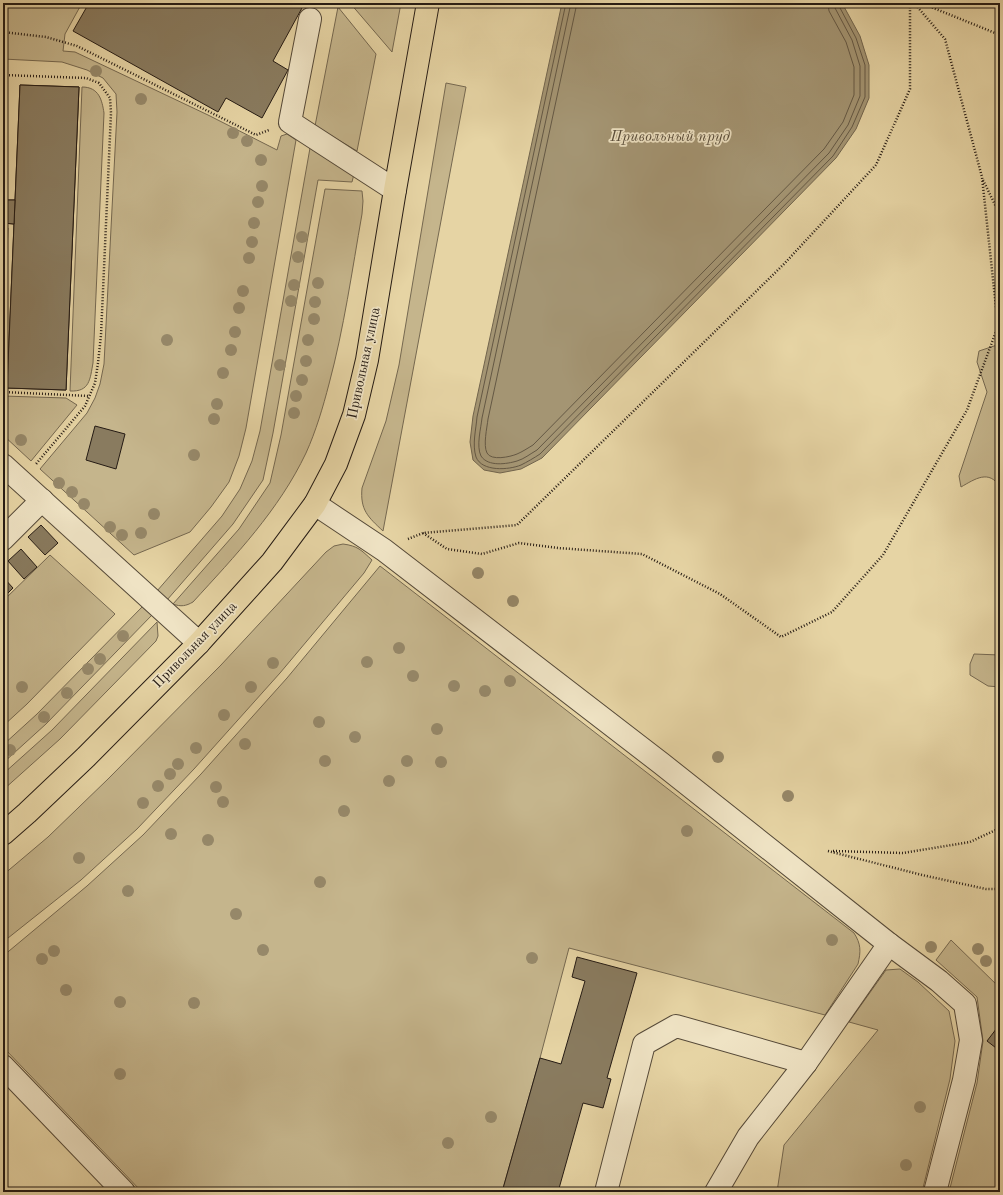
<svg xmlns="http://www.w3.org/2000/svg" width="1003" height="1195" font-family="'Old Standard TT',serif">
<rect width="100%" height="100%" fill="#e6d4a4"/>
<filter id="stains"><feTurbulence type="fractalNoise" baseFrequency=".005" numOctaves="4"/><feColorMatrix values="0 0 0 0 .2 0 0 0 0 .09 0 0 0 0 .02 0 0 0 .5 -.17"/></filter>
<radialGradient id="worn" r=".72"><stop offset=".6" stop-color="#630" stop-opacity="0"/><stop offset="1" stop-color="#630" stop-opacity=".3"/></radialGradient>
<g fill="#c5b58c" stroke="#756850">
<path d="M3 3H82L65 34 63 51 75 52 208 115 277 150 281 136 287 134 296 140 246 428 239 456 229 482 211 507 190 532 134 555 40 469 87 413 95 398 100 384 104 364 117 112 116 94 103 78 87 70 62 62 3 59Z"/>
<path d="M350 3H401L392 52Z"/>
<path d="M338 7 376 54 357 151 315 126Z"/>
<path d="M446 83 466 87 383 531C368 517 360 510 362 488L386 421 399 365Z"/>
<path d="M82 87C99 87 102 100 104 113L93 363C90 379 90 392 70 391Z"/>
<path d="M310 148 354 174 352 182 318 180 273 433 263 480 233 524 167 600 157 591 222 516 240 489 252 461 260 431Z"/>
<path d="M325 189 362 191 363 201 362 214C352 271 344 328 329 384 323 407 316 431 306 453 279 510 235 556 193 602 186 606 181 607 173 604L239 529 270 483 281 435Z"/>
<path d="M3 228H8L6 277H3Z"/>
<path d="M1000 344V487C989 469 975 479 961 487L959 476 987 392 977 362 979 351Z"/>
<path d="M3 396 66 398 77 405 31 461 3 435Z"/>
<path d="M343 544C358 546 361 550 372 560L364 573 280 673 194 769 137 829 81 880 3 942V875L48 837 108 779 221 665 326 552 334 546Z"/>
<path d="M50 555 115 614 27 704 3 726V601Z"/>
<path d="M380 566 854 933C861 944 861 951 858 964L825 1015 569 948 540 1058 502 1192H142L3 1047V956L87 886 143 835 201 774 287 678Z"/>
<path d="M143 606 152 615 46 724 3 763V745L37 714Z"/>
<path d="M157 622 158 636 156 641 60 739 3 790V774L52 730Z"/>
<path d="M974 654 1000 655V687L988 686 970 675V664Z"/>
<path d="M951 940 1000 988V1192H949L977 1083 983 1041 977 997 936 960Z"/>
<path d="M900 969 918 982 949 1011 955 1041 950 1079 922 1192H777L784 1145 878 1030 849 1022 886 970Z"/>
</g>
<path fill="#a49573" stroke="#71644d" d="M562 3H842L860 36 869 65V98L856 129 836 158 542 458 521 469 500 473 484 470 473 460 470 442 473 416Z"/>
<g fill="none" stroke-linecap="round" stroke-linejoin="round">
<g stroke="#645844" stroke-width="1">
<path d="M566 3 477 417C476 430 472 444 476 457 482 472 509 470 521 465 527 462 534 458 540 454L833 156 852 127 865 97V65L856 38 839 6V3"/>
<path d="M571 3 482 418C481 428 476 446 481 456 488 467 507 464 517 461 524 459 530 454 537 450L829 153 848 125 860 96V66L852 40 835 8 834 3"/>
<path d="M577 3 488 419C487 428 483 445 487 453 491 461 510 457 517 454 522 452 528 448 533 445L824 149 843 122 854 95V67L846 42 829 11 828 3"/>
</g>
</g>
<g fill="#897b5f" stroke="#251b14">
<path d="M89 3H293L302 8 273 61 288 70 262 118 226 98 218 112 73 31Z"/>
<path d="M20 85 79 87 66 390 7 388 14 224 3 223V200H15Z"/>
<path d="M20 85 79 87 66 390 7 388Z"/>
<path d="M3 200H15L14 224 3 223Z"/>
<path d="M95 426 125 434 116 469 86 460Z"/>
<path d="M41 525 58 543 45 555 28 537Z"/>
<path d="M21 549 37 567 24 579 8 561Z"/>
<path d="M3 577 13 588 3 598Z"/>
<path d="M577 957 637 973 607 1078 611 1079 603 1108 583 1103 558 1192H502L540 1058 561 1064 585 981 572 977Z"/>
<path d="M1000 1024V1051L987 1041Z"/>
</g>
<g fill="none" stroke-linecap="round" stroke-linejoin="round">
<g stroke="#554938" stroke-width="24">
<g id="minor">
<path d="M310 19 290 122 395 190"/>
<path d="M3 465 199 643"/>
<path d="M315 504 384 550 662 764 889 944 939 981 965 1004 971 1040 964 1080 935 1192"/>
<path d="M3 539 42 500"/>
<path d="M3 1066 124 1192"/>
<path d="M606 1192 644 1044 676 1026 806 1063"/>
<path d="M716 1192 748 1137 806 1063 889 944"/>
</g>
</g>
<g stroke="#251b14" stroke-width="24">
<path id="major" d="M3 834 27 813 86 757 199 643 272 562 315 504 336 464 354 415 367 360 395 190 428 3"/>
</g>
<g stroke="#251b14" stroke-width="2.5" stroke-dasharray="1 2" stroke-linecap="butt">
<path d="M921 3 1000 35"/>
<path d="M3 32 46 37 77 46 256 135 269 130"/>
<path d="M3 75 86 78 99 83 110 98 111 113 101 335 98 363 95 383 85 406 36 464"/>
<path d="M983 180 1000 215"/>
<path d="M3 392 89 396"/>
<path d="M423 533 447 549 482 554 519 543 558 548 642 554 720 594 781 637 832 612 883 555 967 410 998 326 982 177 945 39 914 3"/>
<path d="M408 539 423 533 517 525 784 264 876 165 910 89V3"/>
<path d="M828 851 922 875 986 889H1000"/>
<path d="M833 851 903 853 970 842 1000 828"/>
</g>
<use href="#minor" stroke="#efe3c4" stroke-width="22"/>
<use href="#major" stroke="#e6d4a4" stroke-width="22"/>
</g>
<g fill="#968869">
<circle cx="96" cy="71" r="6"/>
<circle cx="141" cy="99" r="6"/>
<circle cx="233" cy="133" r="6"/>
<circle cx="247" cy="141" r="6"/>
<circle cx="261" cy="160" r="6"/>
<circle cx="262" cy="186" r="6"/>
<circle cx="258" cy="202" r="6"/>
<circle cx="254" cy="223" r="6"/>
<circle cx="302" cy="237" r="6"/>
<circle cx="252" cy="242" r="6"/>
<circle cx="298" cy="257" r="6"/>
<circle cx="249" cy="258" r="6"/>
<circle cx="318" cy="283" r="6"/>
<circle cx="294" cy="285" r="6"/>
<circle cx="243" cy="291" r="6"/>
<circle cx="291" cy="301" r="6"/>
<circle cx="315" cy="302" r="6"/>
<circle cx="239" cy="308" r="6"/>
<circle cx="314" cy="319" r="6"/>
<circle cx="235" cy="332" r="6"/>
<circle cx="167" cy="340" r="6"/>
<circle cx="308" cy="340" r="6"/>
<circle cx="231" cy="350" r="6"/>
<circle cx="306" cy="361" r="6"/>
<circle cx="280" cy="365" r="6"/>
<circle cx="223" cy="373" r="6"/>
<circle cx="302" cy="380" r="6"/>
<circle cx="296" cy="396" r="6"/>
<circle cx="217" cy="404" r="6"/>
<circle cx="294" cy="413" r="6"/>
<circle cx="214" cy="419" r="6"/>
<circle cx="21" cy="440" r="6"/>
<circle cx="194" cy="455" r="6"/>
<circle cx="59" cy="483" r="6"/>
<circle cx="72" cy="492" r="6"/>
<circle cx="84" cy="504" r="6"/>
<circle cx="154" cy="514" r="6"/>
<circle cx="110" cy="527" r="6"/>
<circle cx="141" cy="533" r="6"/>
<circle cx="122" cy="535" r="6"/>
<circle cx="478" cy="573" r="6"/>
<circle cx="513" cy="601" r="6"/>
<circle cx="123" cy="636" r="6"/>
<circle cx="399" cy="648" r="6"/>
<circle cx="100" cy="659" r="6"/>
<circle cx="367" cy="662" r="6"/>
<circle cx="273" cy="663" r="6"/>
<circle cx="88" cy="669" r="6"/>
<circle cx="413" cy="676" r="6"/>
<circle cx="510" cy="681" r="6"/>
<circle cx="454" cy="686" r="6"/>
<circle cx="22" cy="687" r="6"/>
<circle cx="251" cy="687" r="6"/>
<circle cx="485" cy="691" r="6"/>
<circle cx="67" cy="693" r="6"/>
<circle cx="224" cy="715" r="6"/>
<circle cx="44" cy="717" r="6"/>
<circle cx="319" cy="722" r="6"/>
<circle cx="437" cy="729" r="6"/>
<circle cx="355" cy="737" r="6"/>
<circle cx="245" cy="744" r="6"/>
<circle cx="196" cy="748" r="6"/>
<circle cx="10" cy="750" r="6"/>
<circle cx="718" cy="757" r="6"/>
<circle cx="325" cy="761" r="6"/>
<circle cx="407" cy="761" r="6"/>
<circle cx="441" cy="762" r="6"/>
<circle cx="178" cy="764" r="6"/>
<circle cx="170" cy="774" r="6"/>
<circle cx="389" cy="781" r="6"/>
<circle cx="158" cy="786" r="6"/>
<circle cx="216" cy="787" r="6"/>
<circle cx="788" cy="796" r="6"/>
<circle cx="223" cy="802" r="6"/>
<circle cx="143" cy="803" r="6"/>
<circle cx="344" cy="811" r="6"/>
<circle cx="687" cy="831" r="6"/>
<circle cx="171" cy="834" r="6"/>
<circle cx="208" cy="840" r="6"/>
<circle cx="79" cy="858" r="6"/>
<circle cx="320" cy="882" r="6"/>
<circle cx="128" cy="891" r="6"/>
<circle cx="236" cy="914" r="6"/>
<circle cx="832" cy="940" r="6"/>
<circle cx="931" cy="947" r="6"/>
<circle cx="978" cy="949" r="6"/>
<circle cx="263" cy="950" r="6"/>
<circle cx="54" cy="951" r="6"/>
<circle cx="532" cy="958" r="6"/>
<circle cx="42" cy="959" r="6"/>
<circle cx="986" cy="961" r="6"/>
<circle cx="66" cy="990" r="6"/>
<circle cx="120" cy="1002" r="6"/>
<circle cx="194" cy="1003" r="6"/>
<circle cx="120" cy="1074" r="6"/>
<circle cx="920" cy="1107" r="6"/>
<circle cx="491" cy="1117" r="6"/>
<circle cx="448" cy="1143" r="6"/>
<circle cx="906" cy="1165" r="6"/>
</g>
<g text-anchor="middle" dominant-baseline="central" stroke-width="3.5" stroke-linejoin="round" paint-order="stroke">
<g font-size="14" fill="#251b14" stroke="#efe3c4">
<text transform="translate(364 363) rotate(-78)">Привольная улица</text>
<text transform="translate(195 645) rotate(-46)">Привольная улица</text>
</g>
<g font-size="15" font-style="italic" fill="#584c3a" stroke="#efe3c4">
<text x="670" y="137">Привольный пруд</text>
</g>
</g>
<rect width="1003" height="1195" fill="none" stroke="#e6d4a4" stroke-width="16"/>
<rect x="4" y="4" width="995" height="1187" fill="none" stroke="#251b14" stroke-width="2"/>
<rect x="8" y="8" width="987" height="1179" fill="none" stroke="#251b14"/>
<rect width="100%" height="100%" filter="url(#stains)"/>
<rect width="100%" height="100%" fill="url(#worn)"/>
</svg>
